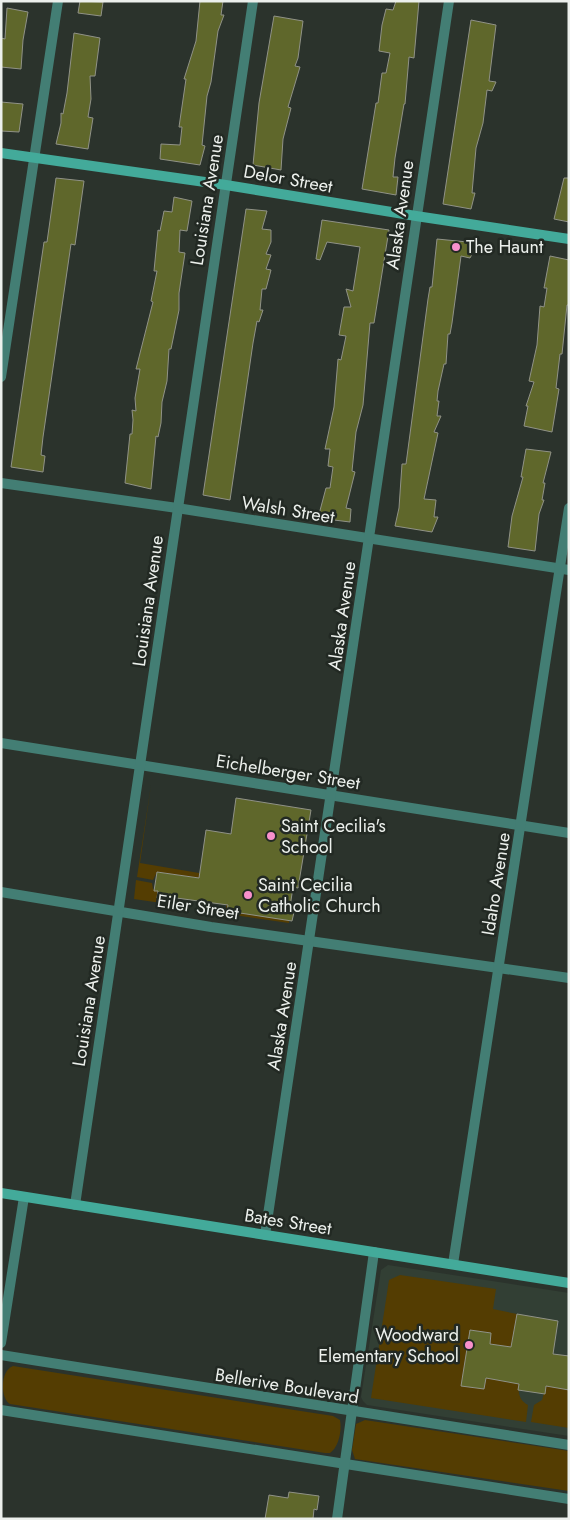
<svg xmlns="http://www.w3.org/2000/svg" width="570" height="1520" font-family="Jost,sans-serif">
<rect width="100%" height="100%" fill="#2b332c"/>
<path fill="#323f34" d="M388 1265 569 1293V1436L367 1405 363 1401 361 1397 381 1270Z"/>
<g fill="#543d02">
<path d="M151 785 140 863 199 873V878L157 872 153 880 137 877Z"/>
<path d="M136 880 152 883 153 889 158 891 157 898 169 899 168 904 134 899Z"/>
<path d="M226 905H228V911L289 920V923L227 914Z"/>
<path d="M400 1275 496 1289 493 1309 517 1314 511 1347 490 1344 491 1333 470 1330 465 1386 484 1389 486 1378 519 1384C518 1393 519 1400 528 1405L526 1422 371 1398 389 1280Z"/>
<path d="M13 1366 333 1416 340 1420C342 1430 339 1447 330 1453H325L10 1404C0 1398 0 1371 13 1366Z"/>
<path d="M546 1386 569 1390V1428L531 1422 534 1405 542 1400Z"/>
<path d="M365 1420 569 1451V1491L355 1459 352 1450 356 1424Z"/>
</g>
<g fill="#5f672b" stroke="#909287">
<path d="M80 1 103 2 101 16 78 13Z"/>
<path d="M200 1H223L221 15H224L218 31 211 82 207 96 202 145 205 146 200 165 160 159 161 144 180 145 182 127H179L186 79H184L196 41Z"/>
<path d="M396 1H419L414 58 409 57 405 104H404L395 158 393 177H398L396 195 362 189 376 103H378L382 73H386L390 53 379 51 382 25 386 9 393 10Z"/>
<path d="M7 8 28 12 23 40 21 69 1 67V38L5 39Z"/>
<path d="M274 16 303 21 298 58 295 66 300 67 288 107 291 108 283 139 281 170 253 165 259 103Z"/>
<path d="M471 20 496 25 489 81 496 82 492 91 487 90 483 123 476 148 472 193H475L471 209 443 204Z"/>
<path d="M74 33 100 38 95 76H90L91 99 88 117 93 118 88 149 56 144 61 123V113L63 114 67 93Z"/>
<path d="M1 102 23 104 19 132 1 131Z"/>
<path d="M56 178 84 181 75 245 71 244 43 437 41 455 45 456 43 472 11 467 44 242H47Z"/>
<path d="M564 178H569V222L554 219Z"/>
<path d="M174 197 192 201 187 231 180 230 179 252 185 253 179 293V310L171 349H169L167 381 162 402 161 423 158 437 156 436 151 489 125 483 130 434H132L133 420 132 410 136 411 135 398 140 369H136L153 302 151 301 157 271H154L158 230 160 231 164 211 172 212Z"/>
<path d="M246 209 267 211 262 229 271 230V242L266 254 271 255 266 269 271 270 266 289H262L260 310H263L259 322 257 321 253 343 230 500 203 495Z"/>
<path d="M322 220 389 230 374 323H370L363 405 356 432 352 471 355 472 346 508 351 509 350 522 318 518 326 488H330L333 467 328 466 330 449H325L334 407 338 359 341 360 346 336 339 335 344 307H351L346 289 353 291 360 247 327 242 320 260 316 259Z"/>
<path d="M437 239 478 243 470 258 461 256 452 323 450 334H448L446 364H444L438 391 437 401H439L437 416H441L434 432 438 433 424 499 436 500 434 517H438L432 532 395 526 399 508 402 464H406L428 299 430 287H432Z"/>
<path d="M550 256 569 260V305H567L562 354H560L556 388 559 389 552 432 524 426 528 406H526L534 382 529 381 537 345 540 306 544 307 547 288H544Z"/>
<path d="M526 449 551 452 543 483H545L542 500H544L539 514 535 551 508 547 512 516 523 477H521Z"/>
<path d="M236 798 311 810 298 888 293 887 290 907 295 908 292 921 227 911 228 905 169 897V899L157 898 158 891H154L157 872 199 878 206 830 231 834Z"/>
<path d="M517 1314 558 1321 553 1354 569 1356V1390L546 1386 545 1394 518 1390 519 1384 486 1378 484 1389 461 1386 470 1330 491 1333 490 1344 511 1347Z"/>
<path d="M289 1492 319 1496 317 1510 314 1509 313 1519H265L269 1495 288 1498Z"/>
</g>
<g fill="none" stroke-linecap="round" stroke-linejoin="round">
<g stroke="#437e74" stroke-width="10">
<path d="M1 377 58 1"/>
<path d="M1 483 177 508 569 570"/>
<path d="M1 743 569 833"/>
<path d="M1 892 211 927 569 978"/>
<path d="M75 1205 253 1"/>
<path d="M265 1235 449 1"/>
<path d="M453 1264 569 508"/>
<path d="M1 1343 24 1197"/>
<path d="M1 1355 569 1445"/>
<path d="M1 1410 569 1499"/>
<path d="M337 1519 374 1252"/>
</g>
<g stroke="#43aa9a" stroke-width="10">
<path d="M1 153 226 185 416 216 569 239"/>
<path d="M1 1193 569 1283"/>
</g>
</g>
<g fill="#f890cc" stroke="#222923" stroke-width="2">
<circle cx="456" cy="247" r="5"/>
<circle cx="271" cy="836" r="5"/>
<circle cx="248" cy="895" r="5"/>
<circle cx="469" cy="1345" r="5"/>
</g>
<g text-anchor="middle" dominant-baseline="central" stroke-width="5" stroke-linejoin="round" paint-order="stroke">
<g font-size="18" fill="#ecf0ec" stroke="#222923">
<text transform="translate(288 179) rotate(10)">Delor Street</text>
<text transform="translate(207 200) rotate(-81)">Louisiana Avenue</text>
<text transform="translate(400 215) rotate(-82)">Alaska Avenue</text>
<text transform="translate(288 510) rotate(9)">Walsh Street</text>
<text transform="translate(148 601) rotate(-82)">Louisiana Avenue</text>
<text transform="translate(342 616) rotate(-82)">Alaska Avenue</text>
<text transform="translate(288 772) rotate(9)">Eichelberger Street</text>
<text transform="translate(496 884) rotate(-81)">Idaho Avenue</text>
<text transform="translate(198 907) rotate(9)">Eiler Street</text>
<text transform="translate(89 1001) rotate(-81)">Louisiana Avenue</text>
<text transform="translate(282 1016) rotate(-81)">Alaska Avenue</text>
<text transform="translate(288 1222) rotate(9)">Bates Street</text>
<text transform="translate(287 1386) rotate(9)">Bellerive Boulevard</text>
</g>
<g font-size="18" fill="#ecf0ec" stroke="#222923" text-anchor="start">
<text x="466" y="247">The Haunt</text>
<text x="281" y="826">Saint Cecilia's<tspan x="281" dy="21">School</tspan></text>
<text x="258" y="885">Saint Cecilia<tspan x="258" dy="21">Catholic Church</tspan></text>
<text x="459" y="1335" text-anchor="end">Woodward<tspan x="459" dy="21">Elementary School</tspan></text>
</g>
</g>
<rect width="570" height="1520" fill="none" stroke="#ecf0ec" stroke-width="5"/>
</svg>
